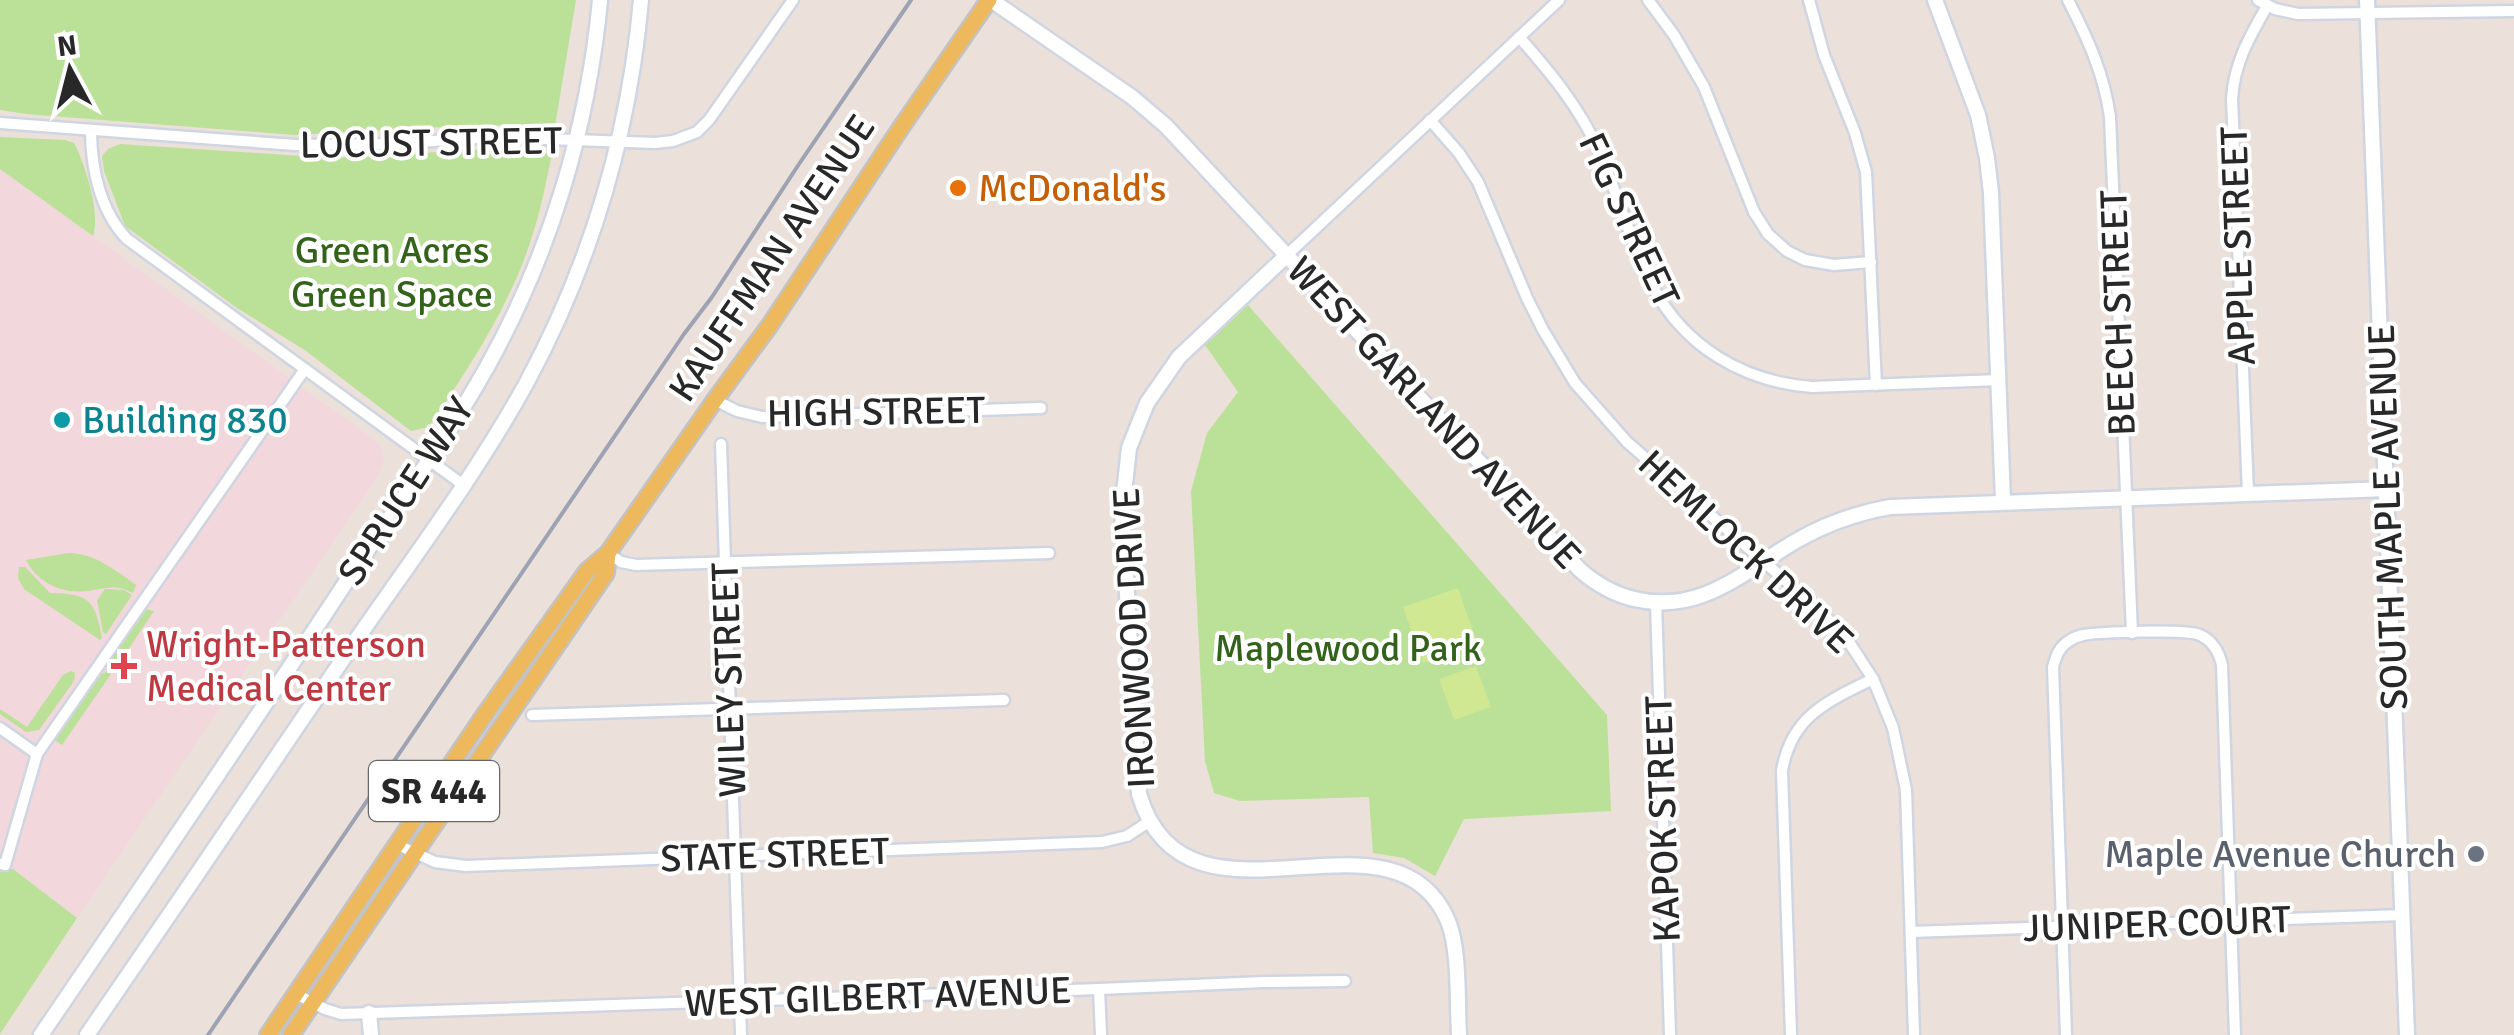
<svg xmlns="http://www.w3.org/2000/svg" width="2514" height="1035" font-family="Signika,sans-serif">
<rect width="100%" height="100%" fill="#ebe1da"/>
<path fill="#f2d7dc" d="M0 169 380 444 384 461 379 474 77 918 0 858Z"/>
<g fill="#bae197">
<path d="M0 0H576L555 126 481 125 294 135 26 114 0 110Z"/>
<path d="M0 137 65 140 74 143C85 164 101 214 93 236L0 169Z"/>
<path d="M120 144 332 158 508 148 538 151 552 155C546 180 542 206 534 230 513 302 470 366 429 427L411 431 306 351 237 308 125 226 104 171 102 156 108 149Z"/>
<path d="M1248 305 1607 715 1611 811 1464 819 1435 876 1404 858 1373 853 1369 797 1240 801 1214 793 1205 761 1191 491 1207 433 1238 392 1205 345Z"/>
<path d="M69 553C96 554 115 570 136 585L133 593C116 583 104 589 86 591 61 594 37 582 26 560Z"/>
<path d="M19 567H25L50 593C89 594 95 599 102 638L100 640 24 589 18 578Z"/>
<path d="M105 589 124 590 132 595 106 634 103 632 97 600Z"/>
<path d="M145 609 154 611 113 672 108 668 107 664Z"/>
<path d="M71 671 75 673 74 681 39 730 26 732 0 714V709L27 727 63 675Z"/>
<path d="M106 671 111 674 62 745 55 740 101 672 104 674Z"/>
<path d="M0 869H13L77 918 0 1034Z"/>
</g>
<g fill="#d0e892">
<path d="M1458 588 1477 643 1423 663 1403 607Z"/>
<path d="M1476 666 1491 707 1454 720 1439 679Z"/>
</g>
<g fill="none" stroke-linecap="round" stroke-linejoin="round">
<g stroke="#cfd5e1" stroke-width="15">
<g id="street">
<path d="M1648 0 1674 35 1704 87 1754 212 1768 234 1787 251 1805 260 1834 265 1871 262"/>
<path d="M1809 0 1824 55 1855 133 1866 172 1876 385"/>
<path d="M2068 0C2088 39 2104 74 2110 117L2132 633"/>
<path d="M2258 0 2275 9 2298 14 2514 11"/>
<path d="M1519 37C1550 72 1579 107 1598 149 1618 194 1630 242 1652 285 1684 347 1744 382 1812 387L1999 380"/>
<path d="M1430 120 1459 153 1478 182 1527 298 1543 330 1575 383 1627 442 1817 608 1847 639 1873 679 1893 728 1906 790 1914 1035"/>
<path d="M0 123 295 145 390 144 492 137 655 143 673 141 697 132 709 120 793 0"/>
<path d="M91 130C91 168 100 211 127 239L462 484"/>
<path d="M1286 256 1559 0"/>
<path d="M715 400 737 411 762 417 1041 408"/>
<path d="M721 444 741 1035"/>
<path d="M2248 493 2232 99C2234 63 2250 36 2267 6"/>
<path d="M608 553 621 562 636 565 1049 553"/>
<path d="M1656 603 1670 1035"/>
<path d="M532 715 1004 700"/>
<path d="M0 728 37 754"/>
<path d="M398 845 435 862 466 866 1102 842 1127 836 1150 821"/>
<path d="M0 864 5 865 37 754 305 369"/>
<path d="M1911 932 2403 915"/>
<path d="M1099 989 1101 1035"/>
<path d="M296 994 325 1009 341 1014 1099 989 1264 982 1345 981"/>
<path d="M1791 1035 1782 771C1791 716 1828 701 1873 679"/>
<path d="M2066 1035 2053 667C2056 656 2059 647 2069 641 2073 638 2078 636 2083 635 2099 632 2188 629 2200 635 2213 641 2219 652 2222 665L2235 1035"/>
</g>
</g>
<g stroke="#cfd5e1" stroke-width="19">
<g id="secondary">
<path d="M991 0 1132 97 1166 126 1580 570C1596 584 1613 594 1634 599 1700 615 1743 572 1796 541 1825 524 1857 513 1890 507L2388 489"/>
<path d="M1935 0 1978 115 1987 158 1991 193 2003 501"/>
<path d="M2367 0 2407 1035"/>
<path d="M1286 256 1179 357 1147 403 1129 448 1122 511 1139 794C1186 952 1393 791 1448 921 1460 950 1457 1003 1459 1035"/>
<path d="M369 1013 371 1035"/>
<path d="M41 1035C143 885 246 735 346 582 393 511 445 442 487 367 550 254 588 128 600 0"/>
<path d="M87 1035C173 910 258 785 343 659 404 570 475 477 527 382 591 263 629 134 641 0"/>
</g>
</g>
<g stroke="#c3c3c3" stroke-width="20">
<g id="primary">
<path d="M268 1035 483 717 587 571 608 553 715 400 770 325 900 129 989 0"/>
<path d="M291 1035 606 573 608 553"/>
</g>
</g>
<use href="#street" stroke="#fff" stroke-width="10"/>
<use href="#secondary" stroke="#fff" stroke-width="14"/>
<use href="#primary" stroke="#eeb85c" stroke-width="15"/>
<path stroke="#9da3b3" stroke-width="4" d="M208 1035 684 334 712 297 799 164 911 0"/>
</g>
<circle fill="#e8710a" stroke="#fff" stroke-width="4" cx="958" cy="188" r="10"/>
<circle fill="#0f9aa8" stroke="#fff" stroke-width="4" cx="62" cy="420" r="10"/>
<path fill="#e0444e" stroke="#fff" stroke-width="4" d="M119 651h10v10h10v10h-10v10h-10v-10h-10v-10h10z"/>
<circle fill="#6b7280" stroke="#fff" stroke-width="4" cx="2476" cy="854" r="10"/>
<g text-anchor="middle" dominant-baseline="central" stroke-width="8" stroke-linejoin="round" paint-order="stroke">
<rect fill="#fff" stroke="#686868" stroke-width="2.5" x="369" y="761" width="130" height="60" rx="8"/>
<g font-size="35" font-weight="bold" fill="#282828">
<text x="434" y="791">SR 444</text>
</g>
<g font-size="38" fill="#282828" stroke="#fff">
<text transform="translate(431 143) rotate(-1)">LOCUST STREET</text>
<text transform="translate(1629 220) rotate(65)">FIG STREET</text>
<text transform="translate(2238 246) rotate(-92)">APPLE STREET</text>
<text transform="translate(772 258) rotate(-56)">KAUFFMAN AVENUE</text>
<text transform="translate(2118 313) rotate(-92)">BEECH STREET</text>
<text transform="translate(876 412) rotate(-1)">HIGH STREET</text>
<text transform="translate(1434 413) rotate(47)">WEST GARLAND AVENUE</text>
<text transform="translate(406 491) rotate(-57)">SPRUCE WAY</text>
<text transform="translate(2388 517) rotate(-92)">SOUTH MAPLE AVENUE</text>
<text transform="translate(1746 552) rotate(43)">HEMLOCK DRIVE</text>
<text transform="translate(1134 638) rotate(-93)">IRONWOOD DRIVE</text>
<text transform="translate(729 680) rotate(-92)">WILEY STREET</text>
<text transform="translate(1663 819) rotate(-92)">KAPOK STREET</text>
<text transform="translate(775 855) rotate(-2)">STATE STREET</text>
<text transform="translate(2157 924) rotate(-2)">JUNIPER COURT</text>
<text transform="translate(878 997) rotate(-2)">WEST GILBERT AVENUE</text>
</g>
<g font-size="38" fill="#c56008" stroke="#fff" text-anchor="start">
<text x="978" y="188">McDonald's</text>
</g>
<g font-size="38" fill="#33631a" stroke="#fff">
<text x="392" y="250">Green Acres<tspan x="392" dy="44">Green Space</tspan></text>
<text x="1348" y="648">Maplewood Park</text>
</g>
<g font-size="38" fill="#0d838f" stroke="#fff" text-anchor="start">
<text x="82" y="420">Building 830</text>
</g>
<g font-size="38" fill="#be3a42" stroke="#fff" text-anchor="start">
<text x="146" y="644">Wright-Patterson<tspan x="146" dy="44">Medical Center</tspan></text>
</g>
<g font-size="38" fill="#5b616d" stroke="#fff" text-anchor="end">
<text x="2456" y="854">Maple Avenue Church</text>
</g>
</g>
<g transform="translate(70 70) rotate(353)" stroke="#ffffff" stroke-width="8" paint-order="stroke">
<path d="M0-8L18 38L0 25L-18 38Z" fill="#282828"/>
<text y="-15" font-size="28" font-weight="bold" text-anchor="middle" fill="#282828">N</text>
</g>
</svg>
